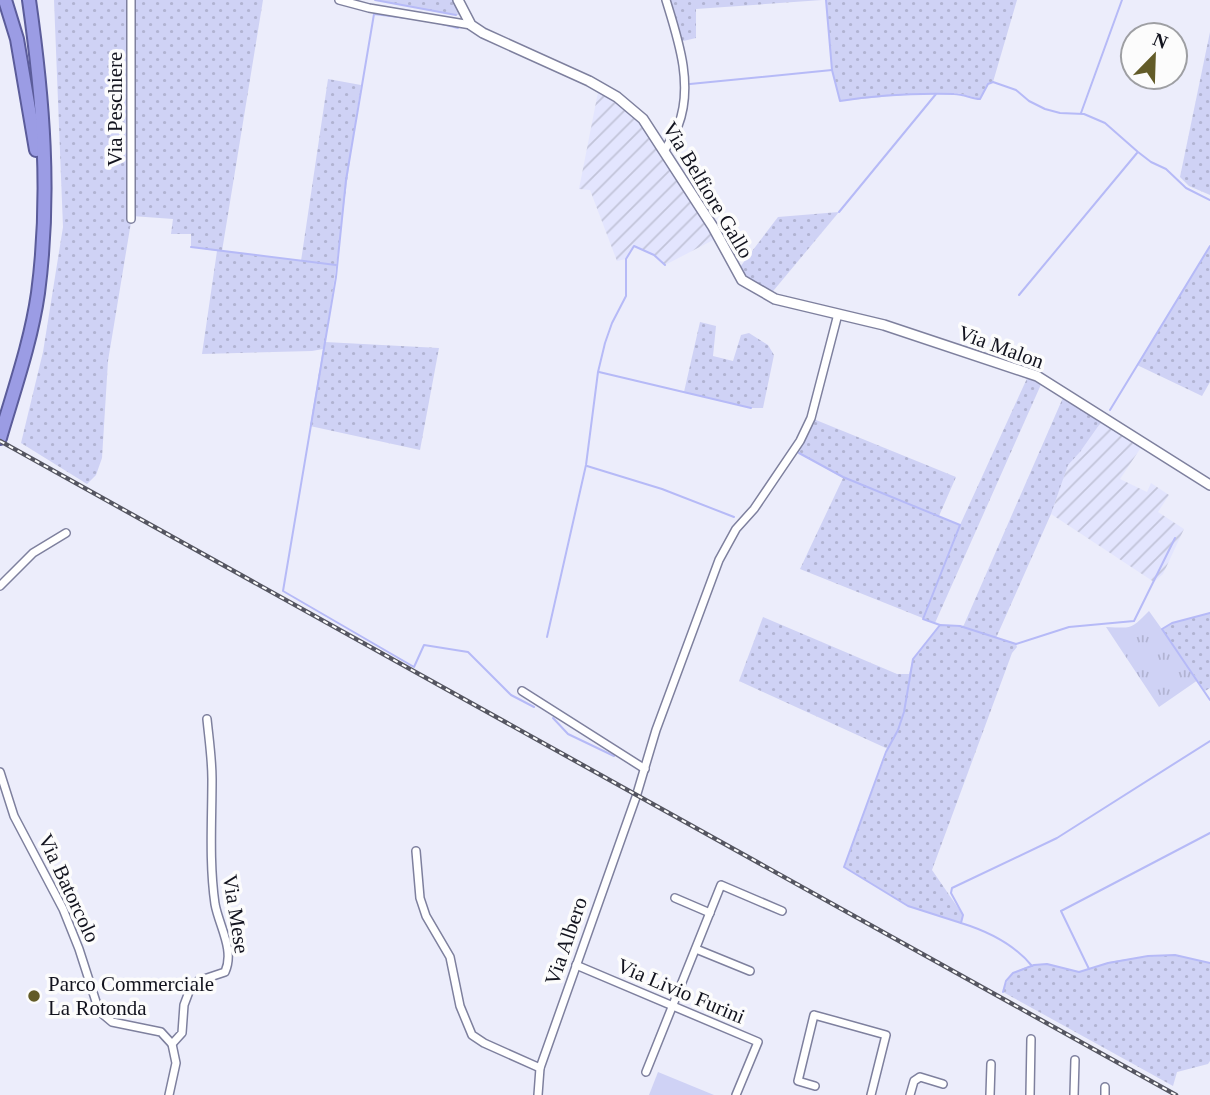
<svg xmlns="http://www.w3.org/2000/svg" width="1210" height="1095" font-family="Georgia,serif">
<defs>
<pattern id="industrial-furrows" width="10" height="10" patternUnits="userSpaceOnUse" patternTransform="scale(1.75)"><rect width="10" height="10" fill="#e3e5fe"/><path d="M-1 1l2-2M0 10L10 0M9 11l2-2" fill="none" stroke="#c2c4d9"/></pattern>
<pattern id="grass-dots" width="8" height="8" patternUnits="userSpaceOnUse" patternTransform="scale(1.75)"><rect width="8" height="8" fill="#cfd2f5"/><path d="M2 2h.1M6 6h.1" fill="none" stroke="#b1b3d2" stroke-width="1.8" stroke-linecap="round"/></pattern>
<pattern id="park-tufts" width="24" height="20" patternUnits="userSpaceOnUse" patternTransform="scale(1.75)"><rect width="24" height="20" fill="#cfd2f5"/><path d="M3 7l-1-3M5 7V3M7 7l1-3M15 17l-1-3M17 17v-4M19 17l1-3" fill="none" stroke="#b1b3d2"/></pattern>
</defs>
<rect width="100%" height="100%" fill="#ecedfb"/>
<g fill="url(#industrial-furrows)">
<path d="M599 87 643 119 719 237 665 265 654 255 634 246 626 259 617 261 590 190 579 189Z"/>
<path d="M1104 418 1144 443 1120 479 1147 492 1151 483 1169 495 1158 512 1184 529 1163 574 1154 582 1051 514 1068 464 1080 452Z"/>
</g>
<g fill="url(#grass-dots)">
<path d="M54 0H263L222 251 301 261 328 79 361 85C347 170 339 256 325 342L439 348 420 450 310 426 323 349 312 351 202 354 217 251 191 247V234H171L173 219 132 216 108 361 102 458 96 475 87 484 21 443 43 352 63 227Z"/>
<path d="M375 0H458L465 15H456Z"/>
<path d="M666 0H822L696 9V38L679 42Z"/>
<path d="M826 0H1017L993 82 988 84 980 99 958 93 914 94 840 101 832 70Z"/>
<path d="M1210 32V195L1189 186 1180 177Z"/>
<path d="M839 212 769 296 737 271 778 217Z"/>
<path d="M1210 246V382L1202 396 1137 365Z"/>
<path d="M700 322 716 326 713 356 733 361 741 335 749 333 768 345 774 355 763 408H751L684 392Z"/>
<path d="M1029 374 1043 380 935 623 800 569 843 478 795 451 811 418 956 477 939 516 960 525Z"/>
<path d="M1065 393 1104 418 1080 452 1068 465 1051 514 996 638 1016 644 1017 647 1012 653 932 870 963 915 961 923 908 906 844 867 888 749 739 681 763 617 897 674H909L913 659 940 625 963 627Z"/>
<path d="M1210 613V688L1205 691 1162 629 1172 623Z"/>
<path d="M1175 955 1210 963V1061L1208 1064 1177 1072 1173 1086 1003 992C1008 970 1030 962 1050 965 1061 966 1073 973 1083 971 1092 969 1100 965 1109 962 1131 958 1153 956 1175 955Z"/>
</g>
<path fill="url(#park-tufts)" d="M1149 611 1198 680 1159 707 1106 627C1133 628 1130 630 1149 611Z"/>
<path fill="#cfd2f5" d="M658 1072 714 1095H649Z"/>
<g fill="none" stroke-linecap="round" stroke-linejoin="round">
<g stroke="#b6baf7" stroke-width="2">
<path d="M375 0 456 15"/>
<path d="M826 0 832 70 840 101C878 95 916 93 954 94 964 94 972 99 980 99L988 84 993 82 1016 90 1029 101 1045 109 1060 113 1084 114 1105 123 1138 152 1151 162 1166 169 1186 188 1210 200"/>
<path d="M415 19 374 14 346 180 336 277 283 591 414 667 424 645 468 652 511 695 534 707"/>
<path d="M434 22 458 28"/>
<path d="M690 84 832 70"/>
<path d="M1081 113 1122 0"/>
<path d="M839 212 936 94"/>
<path d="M191 247 336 265"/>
<path d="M1019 295 1137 153"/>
<path d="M599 372 751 408"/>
<path d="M1110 410 1210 246"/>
<path d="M799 453 843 477 960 525 923 619 940 625"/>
<path d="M587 466 662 489 734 517"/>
<path d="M1210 613 1172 623 1162 629 1210 700"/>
<path d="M547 637 586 465 598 372 605 343 612 323 626 296V259L634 246 654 255 665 265"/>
<path d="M553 718 568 734 614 756"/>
<path d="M961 923 908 906 844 867 886 752 898 730 904 712 913 659 940 625 960 626 1016 644 1069 627 1134 621 1175 538"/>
<path d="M1032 966C1014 944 987 931 961 923L963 915 951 893 952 888 1057 838 1210 741"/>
<path d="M1089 969 1061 911 1210 833"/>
<path d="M1003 992 1006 981 1013 973 1034 965 1047 964 1079 972 1108 963 1148 956 1175 955 1210 963"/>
</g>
<g stroke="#7e809e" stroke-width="10">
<g id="minor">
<path d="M339 0 369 8 471 25"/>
<path d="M665 150C669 142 675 134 678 126 694 85 678 39 666 0"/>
<path d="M131 219V0"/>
<path d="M0 586 33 553 66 533"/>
<path d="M522 691 645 769"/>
<path d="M0 772 14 816 63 909 79 949 99 1011 112 1022 161 1032 172 1044 176 1063 169 1095"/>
<path d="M416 851 420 898 426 916 450 957 460 1006 472 1035 484 1043 540 1068"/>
<path d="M675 898 710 913"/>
<path d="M696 949 750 971"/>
<path d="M576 965 758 1042 736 1095"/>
<path d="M172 1044 182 1033 184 1005 190 989 198 981 225 972C235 950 219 926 215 904 209 862 212 821 212 779 212 759 209 739 207 719"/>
<path d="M646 1072 721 885 782 911"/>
<path d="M815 1086 798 1081 814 1015 886 1035 871 1095"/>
<path d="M538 1095 540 1068 636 797 656 730 719 560 736 529 754 509 800 441 811 418 838 314"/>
<path d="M910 1095 914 1081 920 1077 943 1084"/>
<path d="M990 1095 991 1064"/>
<path d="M1030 1095 1031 1039"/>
<path d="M1074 1095 1075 1060"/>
<path d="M1105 1095V1087"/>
</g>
</g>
<g stroke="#7e809e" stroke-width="12">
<path id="tertiary" d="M458 0 471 25 483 33 589 81 617 97 643 119 713 227 742 280 775 299 884 325 1037 376 1210 485"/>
</g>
<g stroke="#5b5c9a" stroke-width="16">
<g id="trunk">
<path d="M5 0 17 39 36 150"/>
<path d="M0 438C14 390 31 342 38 293 51 194 43 98 29 0"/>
</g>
</g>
<use href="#minor" stroke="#fff" stroke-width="7"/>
<use href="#tertiary" stroke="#fff" stroke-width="9"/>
<use href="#trunk" stroke="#9b9ce4" stroke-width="12"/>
<g stroke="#555661" stroke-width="4.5">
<path id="rail" d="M0 441 1176 1095"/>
</g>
<use href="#rail" stroke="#fcfcfc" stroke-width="2" stroke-dasharray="5" stroke-linecap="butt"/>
</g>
<circle fill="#625b28" stroke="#fcfcfc" stroke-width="2.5" cx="34" cy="996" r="7"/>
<g text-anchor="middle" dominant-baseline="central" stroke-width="7" stroke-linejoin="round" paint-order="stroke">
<g font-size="21" fill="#12131e" stroke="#fcfcfc">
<text transform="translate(115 109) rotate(-90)">Via Peschiere</text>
<text transform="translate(708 190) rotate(59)">Via Belfiore Gallo</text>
<text transform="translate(1001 347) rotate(20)">Via Malon</text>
<text transform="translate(69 888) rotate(65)">Via Batorcolo</text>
<text transform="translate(236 914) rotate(81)">Via Mese</text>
<text transform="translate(566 941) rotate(-71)">Via Albero</text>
<text transform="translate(681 991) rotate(23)">Via Livio Furini</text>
</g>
<g font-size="21" fill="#12131e" stroke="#fcfcfc" text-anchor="start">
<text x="48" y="984">Parco Commerciale<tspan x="48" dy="24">La Rotonda</tspan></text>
</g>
</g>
<g transform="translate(1154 56) rotate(23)"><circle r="33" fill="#fcfcfc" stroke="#9e9fa3" stroke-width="2"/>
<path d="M0-5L12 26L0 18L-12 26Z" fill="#625b28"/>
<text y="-10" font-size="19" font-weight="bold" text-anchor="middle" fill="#12131e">N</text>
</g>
</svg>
